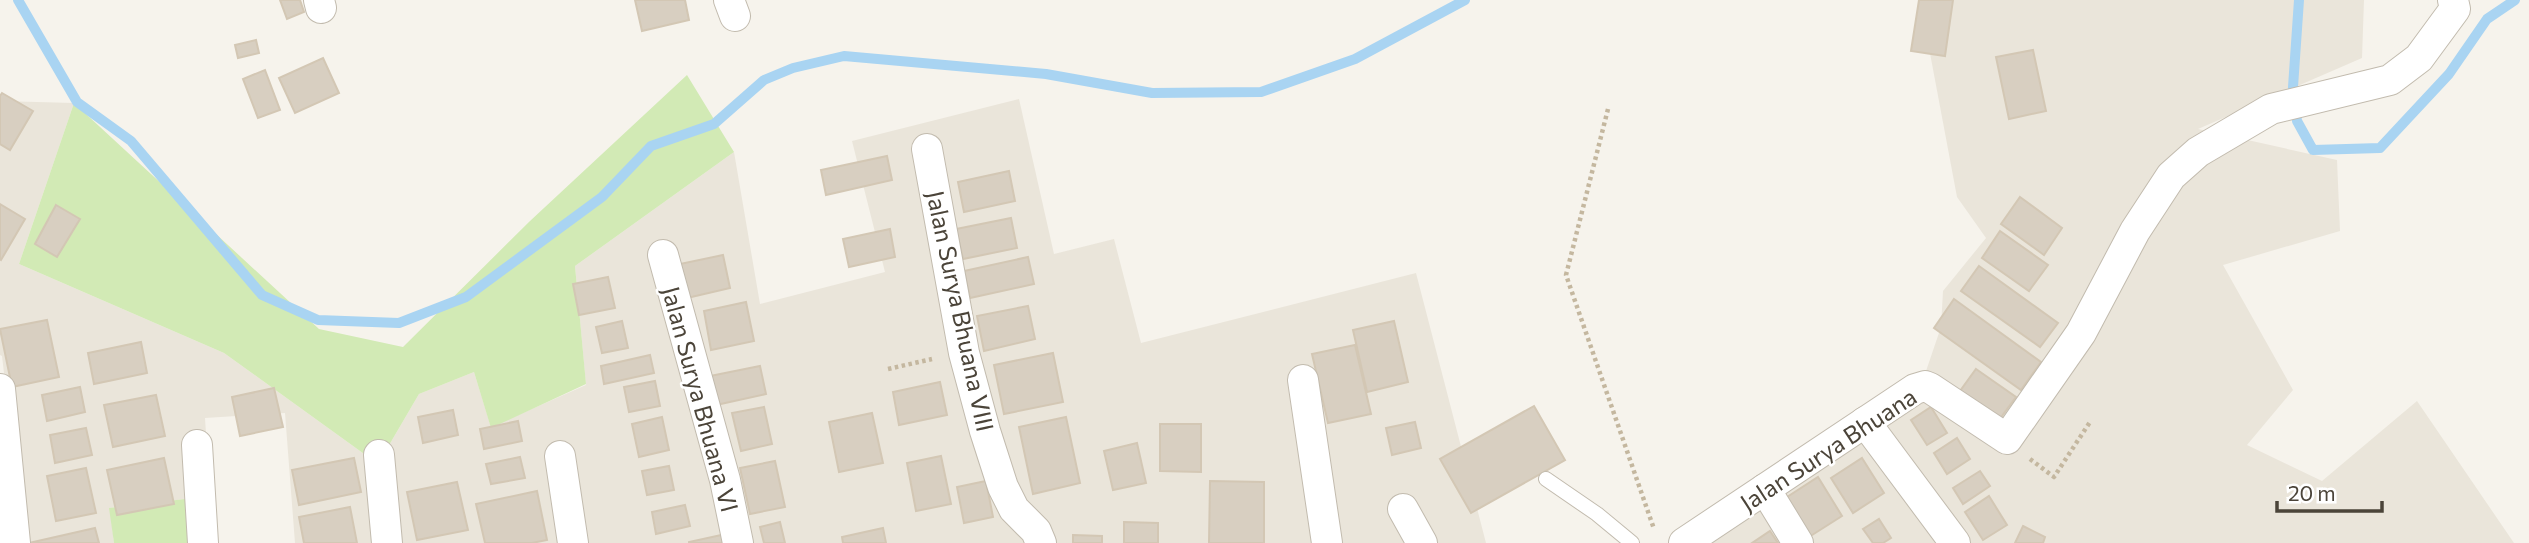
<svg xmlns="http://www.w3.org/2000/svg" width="2529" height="543" font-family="Commissioner,sans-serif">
<rect width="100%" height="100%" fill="#f6f3ec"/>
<g fill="#eae5da">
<path d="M1920 0H2364L2362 58 2198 129 2337 160 2340 231 2223 265 2293 390 2247 445 2322 481 2417 401 2514 543H1703L1925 374 1941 327 1943 291 1986 238 1957 197Z"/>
<path d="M1019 99 1054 254 1114 239 1141 343 1416 273 1486 543H295L285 413 205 418 210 496 110 508 114 543H0V452L13 450 2 356 0 355V101L74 103 19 264 224 353 378 464 419 394 474 372 491 427 586 385 575 266 734 152 760 304 885 272 852 141Z"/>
</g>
<g fill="#d2eab5">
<path d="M687 75 734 152 575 266 586 384 491 428 474 372 419 394 378 464 224 353 19 264 74 103 319 329 403 347 530 221Z"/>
<path d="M210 496 213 543H114L109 508Z"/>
</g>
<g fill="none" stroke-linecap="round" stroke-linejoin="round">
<g stroke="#a9d4f2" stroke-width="10">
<path d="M18 0 77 102 131 141 262 295 318 320 399 323 466 297 602 197 651 146 714 124 764 80 793 68 844 56 1046 74 1152 93 1261 92 1355 59 1465 0"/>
<path d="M2299 0 2293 87 2297 121 2313 150 2380 148 2449 74 2487 19 2515 0"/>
</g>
</g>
<g fill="#d8cfc1" stroke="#d3c7b4" stroke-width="2">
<path d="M280 0H300L304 12 287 19Z"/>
<path d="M635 0H685L689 20 642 31Z"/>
<path d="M1919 0H1953L1945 56 1911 51Z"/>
<path d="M256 40 259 53 238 58 235 45Z"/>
<path d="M2033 50 2046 111 2009 119 1996 57Z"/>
<path d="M323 58 339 93 295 113 279 78Z"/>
<path d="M265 70 280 110 258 118 243 79Z"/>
<path d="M2 93 33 111 10 150 0 144V96Z"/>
<path d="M887 156 892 180 826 195 821 170Z"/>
<path d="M1009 171 1015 201 964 212 958 182Z"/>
<path d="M2020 197 2062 228 2044 255 2001 224Z"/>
<path d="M0 204 25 219 1 260 0 259Z"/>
<path d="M56 205 80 219 57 257 35 244Z"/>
<path d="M1011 218 1017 248 963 259 956 229Z"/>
<path d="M890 229 895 257 849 267 843 239Z"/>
<path d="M2000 231 2048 265 2029 291 1982 258Z"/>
<path d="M723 255 730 288 687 298 680 264Z"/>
<path d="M1028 257 1034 284 970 298 964 271Z"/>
<path d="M1979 266 2058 323 2040 347 1961 291Z"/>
<path d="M608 277 615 308 579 315 573 284Z"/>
<path d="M1954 299 2041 362 2021 390 1934 328Z"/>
<path d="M746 302 754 341 711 350 704 311Z"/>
<path d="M1028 306 1035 339 984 351 977 316Z"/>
<path d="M47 320 59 377 12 387 0 329Z"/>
<path d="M622 321 628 348 602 353 596 327Z"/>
<path d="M1394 321 1408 382 1367 392 1353 330Z"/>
<path d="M141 342 147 373 94 384 88 353Z"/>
<path d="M1355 345 1371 414 1328 423 1312 354Z"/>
<path d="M1053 353 1063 402 1004 414 994 365Z"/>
<path d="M650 355 654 373 604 384 601 366Z"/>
<path d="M760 366 766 394 716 405 710 376Z"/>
<path d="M1976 369 2016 397 1999 420 1960 391Z"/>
<path d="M655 381 660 406 629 412 624 387Z"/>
<path d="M940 382 947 415 899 425 893 392Z"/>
<path d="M80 387 85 412 47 421 42 395Z"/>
<path d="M274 388 283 427 240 436 232 397Z"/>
<path d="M156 395 165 436 113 447 104 405Z"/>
<path d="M1534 406 1565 460 1471 513 1440 459Z"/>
<path d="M764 407 772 444 741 451 732 413Z"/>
<path d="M1931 407 1947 433 1927 445 1911 420Z"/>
<path d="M453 410 458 435 423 443 418 417Z"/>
<path d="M872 413 883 463 839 472 829 422Z"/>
<path d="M662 417 669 450 639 457 632 424Z"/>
<path d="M1066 417 1080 483 1033 494 1019 427Z"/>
<path d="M518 421 522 441 484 449 480 429Z"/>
<path d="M1415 422 1421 448 1392 455 1386 428Z"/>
<path d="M1160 424H1201V472L1160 471Z"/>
<path d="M86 428 92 455 55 463 50 435Z"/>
<path d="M1957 438 1970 459 1947 474 1934 453Z"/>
<path d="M1137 443 1146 483 1113 490 1104 451Z"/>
<path d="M941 456 951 504 916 511 907 463Z"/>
<path d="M520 457 525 478 491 484 486 464Z"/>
<path d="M164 458 174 504 117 515 107 470Z"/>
<path d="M354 458 361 492 299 505 292 470Z"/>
<path d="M1862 458 1884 493 1853 513 1831 478Z"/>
<path d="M775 461 785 507 750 514 740 468Z"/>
<path d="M669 466 674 490 647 495 642 471Z"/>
<path d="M86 468 96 513 56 521 47 476Z"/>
<path d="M1980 471 1990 486 1963 504 1953 488Z"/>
<path d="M1818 477 1842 516 1809 537 1784 499Z"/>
<path d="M986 481 993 517 964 523 957 487Z"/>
<path d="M1210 481 1264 482V543H1209Z"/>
<path d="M457 482 468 530 417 540 407 492Z"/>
<path d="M537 491 547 540 532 543H485L476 504Z"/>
<path d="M1989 496 2007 525 1983 540 1965 512Z"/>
<path d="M685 505 690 526 656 534 652 512Z"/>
<path d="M350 507 357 543H304L299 517Z"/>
<path d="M1879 519 1891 538 1883 543H1873L1863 529Z"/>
<path d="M780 522 785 543H764L760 527Z"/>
<path d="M1124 522 1158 523V543H1124Z"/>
<path d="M2023 526 2045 537 2043 543H2015Z"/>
<path d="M95 528 99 543H29Z"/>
<path d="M883 528 886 543H843L842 537Z"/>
<path d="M1770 531 1778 543H1752Z"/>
<path d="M726 534 728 543H689V542Z"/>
<path d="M1073 535 1102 536V543H1073Z"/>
</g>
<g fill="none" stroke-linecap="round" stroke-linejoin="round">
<g stroke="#c2bbae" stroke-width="16">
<path id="service" d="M1546 479 1597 514 1632 543"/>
</g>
<g stroke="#c2bbae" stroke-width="32">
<g id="minor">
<path d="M319 0 321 8"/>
<path d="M729 0 735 16"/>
<path d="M927 149 964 353 985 431 1003 487 1014 509 1036 531 1041 543"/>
<path d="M663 255 725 480 738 543"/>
<path d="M1303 380 1327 543"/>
<path d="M0 389 15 543"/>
<path d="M1865 422 1955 543"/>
<path d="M197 445 203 543"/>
<path d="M379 455 387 543"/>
<path d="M560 456 573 543"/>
<path d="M1765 489 1798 543"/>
<path d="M1403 509 1422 543"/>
<path d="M1684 543 1915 389 1925 386 1930 388 2007 439 2081 333 2135 231 2171 176 2198 152 2271 109 2390 80 2419 58 2455 9 2453 0"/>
</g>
</g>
<g stroke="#c4b79f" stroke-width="4.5" stroke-dasharray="3.5 3.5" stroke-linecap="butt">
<path d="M1608 109 1566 275 1654 529"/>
<path d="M888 369 932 359"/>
<path d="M2030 459 2054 477 2090 422"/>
</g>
<use href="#service" stroke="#fff" stroke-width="14"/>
<use href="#minor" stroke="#fff" stroke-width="30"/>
</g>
<g text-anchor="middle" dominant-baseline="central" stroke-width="5" stroke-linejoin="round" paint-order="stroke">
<g font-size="24" fill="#4b4439" stroke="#fff">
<text transform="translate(961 311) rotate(78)">Jalan Surya Bhuana VIII</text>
<text transform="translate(701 399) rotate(75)">Jalan Surya Bhuana VI</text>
<text transform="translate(1828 449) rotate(-33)">Jalan Surya Bhuana</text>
</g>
</g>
<path d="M2277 501v10h105v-10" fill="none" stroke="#4b4439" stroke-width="3.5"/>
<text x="2288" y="501" font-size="21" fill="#4b4439" stroke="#ffffff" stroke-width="5" paint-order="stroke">20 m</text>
</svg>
